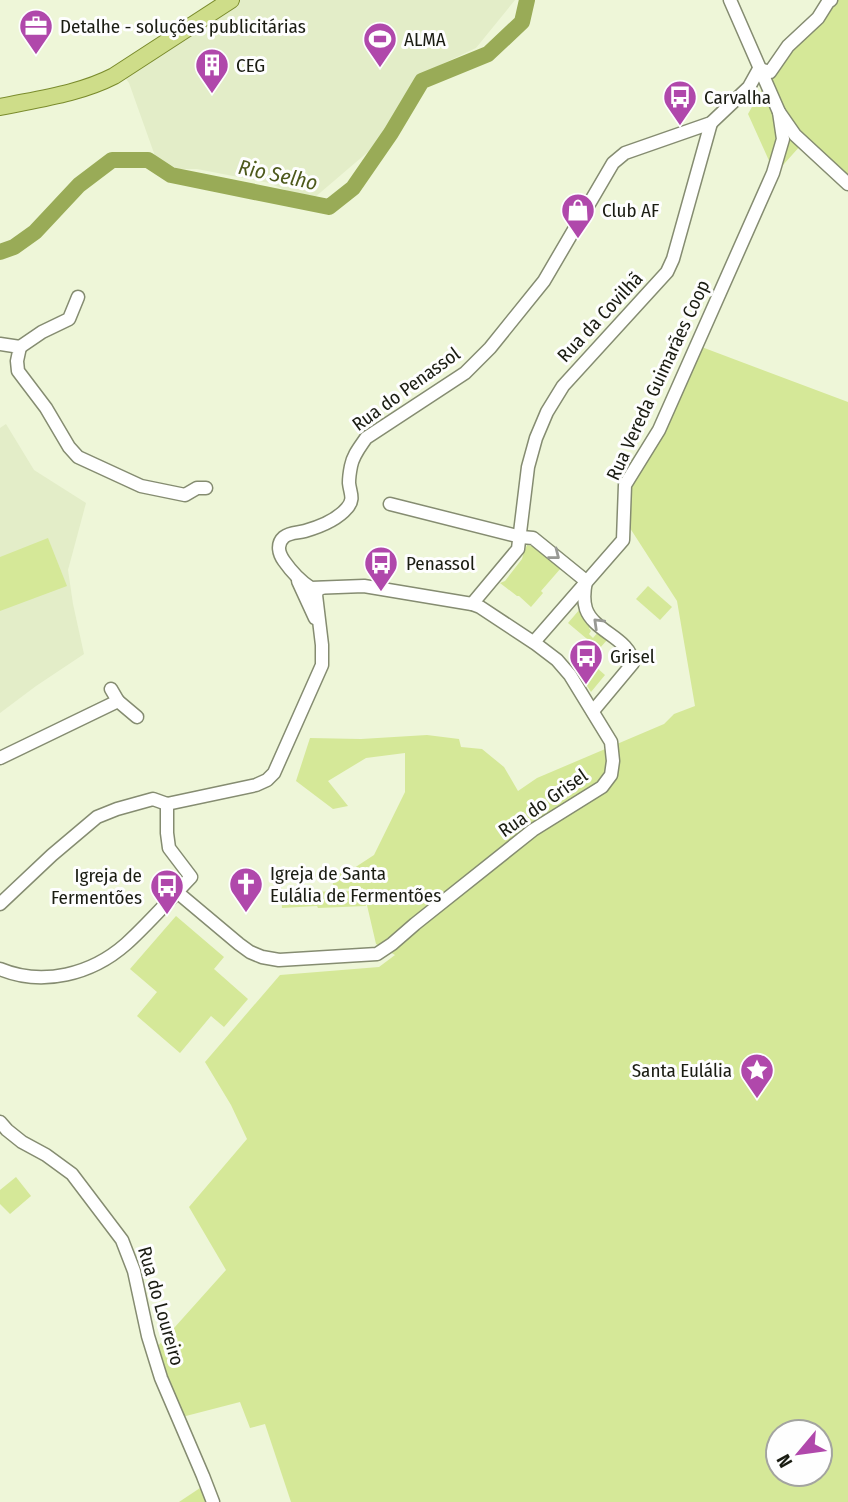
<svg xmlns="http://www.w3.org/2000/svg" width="848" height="1502" font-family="'Fira Sans Condensed',sans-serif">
<rect width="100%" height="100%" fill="#eef6d8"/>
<g fill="#e3edc8">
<path d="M233 0H515L476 48 417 76 382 135 369 151 314 198 299 196 269 183 197 169H178L155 156 129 83 121 72Z"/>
<path d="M6 424 34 470 86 503 68 570 73 604 84 654 36 686 0 713V428Z"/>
</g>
<g fill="#d5e898" fill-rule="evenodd">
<path d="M832 0H848V188L801 145 775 174 748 114 766 82Z"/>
<path d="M699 346 848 402V1502H291L265 1424 250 1428 240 1402 182 1417 173 1393 157 1347 226 1270 189 1207 247 1139 231 1105 205 1062 280 975 379 967 395 955 376 944 363 888 334 889 331 874 348 872 374 855 405 792V753L366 758 328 781 348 806 333 809 296 781 310 738 361 739 427 735 459 739 461 747 482 749 504 767 518 791 537 778 664 724 674 714 695 706 677 601 628 525V488ZM778 1432H820V1474H778Z"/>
<path d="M48 538 67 586 0 611V557Z"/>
<path d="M527 545 536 547 561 568 541 591 543 593 531 607 519 596H517L500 583 505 581 522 559 523 555Z"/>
<path d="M648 586 672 607 660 620 636 599Z"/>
<path d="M580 609 591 625 589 628 591 631 589 634 593 638 598 632 607 640 599 649 568 623Z"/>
<path d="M596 667 605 675 591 692 584 681Z"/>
<path d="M362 891 366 906 318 908 317 906 282 908 281 897 285 892Z"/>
<path d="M176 916 224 957 214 969 248 999 224 1027 211 1016 180 1053 137 1016 157 992 130 969Z"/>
<path d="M16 1177 31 1196 10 1214 0 1204V1190Z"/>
<path d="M203 1486 215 1502H179Z"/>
</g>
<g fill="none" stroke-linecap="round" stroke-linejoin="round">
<path stroke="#99ab57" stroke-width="16" d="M0 252 14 247 35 232 79 185 112 160H148L171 175 329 207 353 188 391 133 422 81 488 54 522 22 527 0"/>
<g stroke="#858c71" stroke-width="15">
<g id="minor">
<path d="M730 0 779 112 795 135 848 184"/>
<path d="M759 69 770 72 788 46 818 18 828 2 831 0"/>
<path d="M0 344 20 347 17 361 18 371 46 408 69 447 78 457 141 486 185 495 197 488H206"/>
<path d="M20 347 42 332 69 319 78 297"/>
<path d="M390 504 521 537 533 538 586 581C584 591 583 600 586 609 594 632 630 638 633 663L593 711"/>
<path d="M298 581 315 618"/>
<path d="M472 604 518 549 528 467 536 438 547 412 563 386 667 272 673 259 711 123"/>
<path d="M534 642 623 540 625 485 659 430 773 173 783 139 779 112"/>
<path d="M118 701 137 717"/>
<path d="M0 758 118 701 111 689"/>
<path d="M177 892 239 944 250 952 262 957 279 960 377 954 392 944 415 924 533 830 602 787 611 775 613 761 611 742 570 675 557 660 536 644 480 607 472 604 364 586 311 588C300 581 291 571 284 561 279 554 276 544 284 537 290 532 298 533 305 531 319 527 337 520 347 508 355 499 350 493 349 483 349 478 350 471 351 466 353 455 360 447 366 438L465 373 490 348 544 281 613 163 625 153 711 123 749 87 759 69"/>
<path d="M0 904 52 855 97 817 117 809 153 799 167 804 256 785 267 780 274 773 322 665V645L316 595 318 589 322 588"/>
<path d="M0 969C43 987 92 974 126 944 149 923 170 899 191 877L169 848 167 833V804"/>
<path d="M0 1122 7 1130 22 1142 46 1155 72 1174 122 1240 134 1271 148 1336 161 1378 203 1476 213 1502"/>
</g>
</g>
<g stroke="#7a8b2c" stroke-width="18">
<path id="major" d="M0 107C38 99 79 94 114 76L231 0"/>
</g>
<use href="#minor" stroke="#fff" stroke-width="12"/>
<use href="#major" stroke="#cedd89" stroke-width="16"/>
</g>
<defs><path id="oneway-chevron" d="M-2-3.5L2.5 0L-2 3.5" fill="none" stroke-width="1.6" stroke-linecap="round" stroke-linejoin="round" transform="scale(1.75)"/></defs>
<g stroke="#989994">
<use href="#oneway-chevron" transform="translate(555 555) rotate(38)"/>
<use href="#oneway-chevron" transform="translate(598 623) rotate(-136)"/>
</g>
<defs>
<g id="office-pin" transform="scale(1.75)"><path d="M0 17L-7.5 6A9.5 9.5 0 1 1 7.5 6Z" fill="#b048ab" stroke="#fefefe"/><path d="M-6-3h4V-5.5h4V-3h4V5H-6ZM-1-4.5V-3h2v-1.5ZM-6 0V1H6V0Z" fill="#fff"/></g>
<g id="stadium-pin" transform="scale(1.75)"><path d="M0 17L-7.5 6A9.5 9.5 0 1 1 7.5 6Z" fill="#b048ab" stroke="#fefefe"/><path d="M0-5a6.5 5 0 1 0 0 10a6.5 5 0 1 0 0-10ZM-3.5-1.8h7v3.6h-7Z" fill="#fff"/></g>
<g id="building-pin" transform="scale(1.75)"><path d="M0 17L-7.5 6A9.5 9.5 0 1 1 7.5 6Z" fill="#b048ab" stroke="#fefefe"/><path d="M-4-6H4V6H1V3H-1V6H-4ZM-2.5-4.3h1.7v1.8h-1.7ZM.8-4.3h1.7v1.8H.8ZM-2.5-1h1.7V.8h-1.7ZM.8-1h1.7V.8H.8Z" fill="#fff"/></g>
<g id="bus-pin" transform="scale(1.75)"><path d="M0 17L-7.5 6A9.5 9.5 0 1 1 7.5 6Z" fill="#b048ab" stroke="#fefefe"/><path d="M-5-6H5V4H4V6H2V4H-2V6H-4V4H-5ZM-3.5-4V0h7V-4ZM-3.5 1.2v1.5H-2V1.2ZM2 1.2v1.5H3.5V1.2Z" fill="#fff"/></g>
<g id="shop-pin" transform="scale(1.75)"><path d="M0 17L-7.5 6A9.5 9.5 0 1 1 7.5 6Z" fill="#b048ab" stroke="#fefefe"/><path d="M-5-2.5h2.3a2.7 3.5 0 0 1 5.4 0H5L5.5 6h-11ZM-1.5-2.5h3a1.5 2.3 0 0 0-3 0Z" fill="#fff"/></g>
<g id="church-pin" transform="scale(1.75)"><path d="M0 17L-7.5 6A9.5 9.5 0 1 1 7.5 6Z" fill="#b048ab" stroke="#fefefe"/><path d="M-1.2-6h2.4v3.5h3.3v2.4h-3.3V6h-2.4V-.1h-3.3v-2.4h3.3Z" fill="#fff"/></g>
<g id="sight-pin" transform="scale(1.75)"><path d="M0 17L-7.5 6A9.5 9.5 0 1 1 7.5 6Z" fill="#b048ab" stroke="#fefefe"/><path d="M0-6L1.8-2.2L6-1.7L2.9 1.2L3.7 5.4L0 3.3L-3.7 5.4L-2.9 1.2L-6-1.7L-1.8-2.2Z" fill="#fff"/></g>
</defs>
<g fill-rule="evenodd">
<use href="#office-pin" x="36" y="26"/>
<use href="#stadium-pin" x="380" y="39"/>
<use href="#building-pin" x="212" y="65"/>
<use href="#bus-pin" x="680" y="97"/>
<use href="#shop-pin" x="578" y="210"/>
<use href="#bus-pin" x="381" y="563"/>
<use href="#bus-pin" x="586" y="656"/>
<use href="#church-pin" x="246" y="884"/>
<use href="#bus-pin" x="167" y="886"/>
<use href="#sight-pin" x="757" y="1070"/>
</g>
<g text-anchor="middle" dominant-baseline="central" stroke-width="6" stroke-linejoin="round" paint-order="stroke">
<g font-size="19" fill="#1a1c12" stroke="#fefefe" text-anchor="start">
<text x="60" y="26">Detalhe - soluções publicitárias</text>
<text x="404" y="39">ALMA</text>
<text x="236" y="65">CEG</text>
<text x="704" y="97">Carvalha</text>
<text x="602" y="210">Club AF</text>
<text x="406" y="563">Penassol</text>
<text x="610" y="656">Grisel</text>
<text x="270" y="873">Igreja de Santa<tspan x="270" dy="22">Eulália de Fermentões</tspan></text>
<text x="142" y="875" text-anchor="end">Igreja de<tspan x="142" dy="22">Fermentões</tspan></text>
<text x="732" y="1070" text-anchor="end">Santa Eulália</text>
</g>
<g font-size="19" fill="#1a1c12" stroke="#fefefe">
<text transform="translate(600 317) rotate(-47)">Rua da Covilhã</text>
<text transform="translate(658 380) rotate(-65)">Rua Vereda Guimarães Coop</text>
<text transform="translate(406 389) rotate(-36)">Rua do Penassol</text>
<text transform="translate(543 803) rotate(-35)">Rua do Grisel</text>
<text transform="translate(161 1306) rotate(74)">Rua do Loureiro</text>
</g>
<g font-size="21" font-style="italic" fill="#4d591c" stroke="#fefefe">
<text transform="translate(278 175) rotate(12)">Rio Selho</text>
</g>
</g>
<g transform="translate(799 1453) rotate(241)"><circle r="33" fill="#fefefe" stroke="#a3a4a0" stroke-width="2"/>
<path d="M0-5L12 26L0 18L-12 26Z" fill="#b048ab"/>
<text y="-10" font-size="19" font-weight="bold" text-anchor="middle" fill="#1a1c12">N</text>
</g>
</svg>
